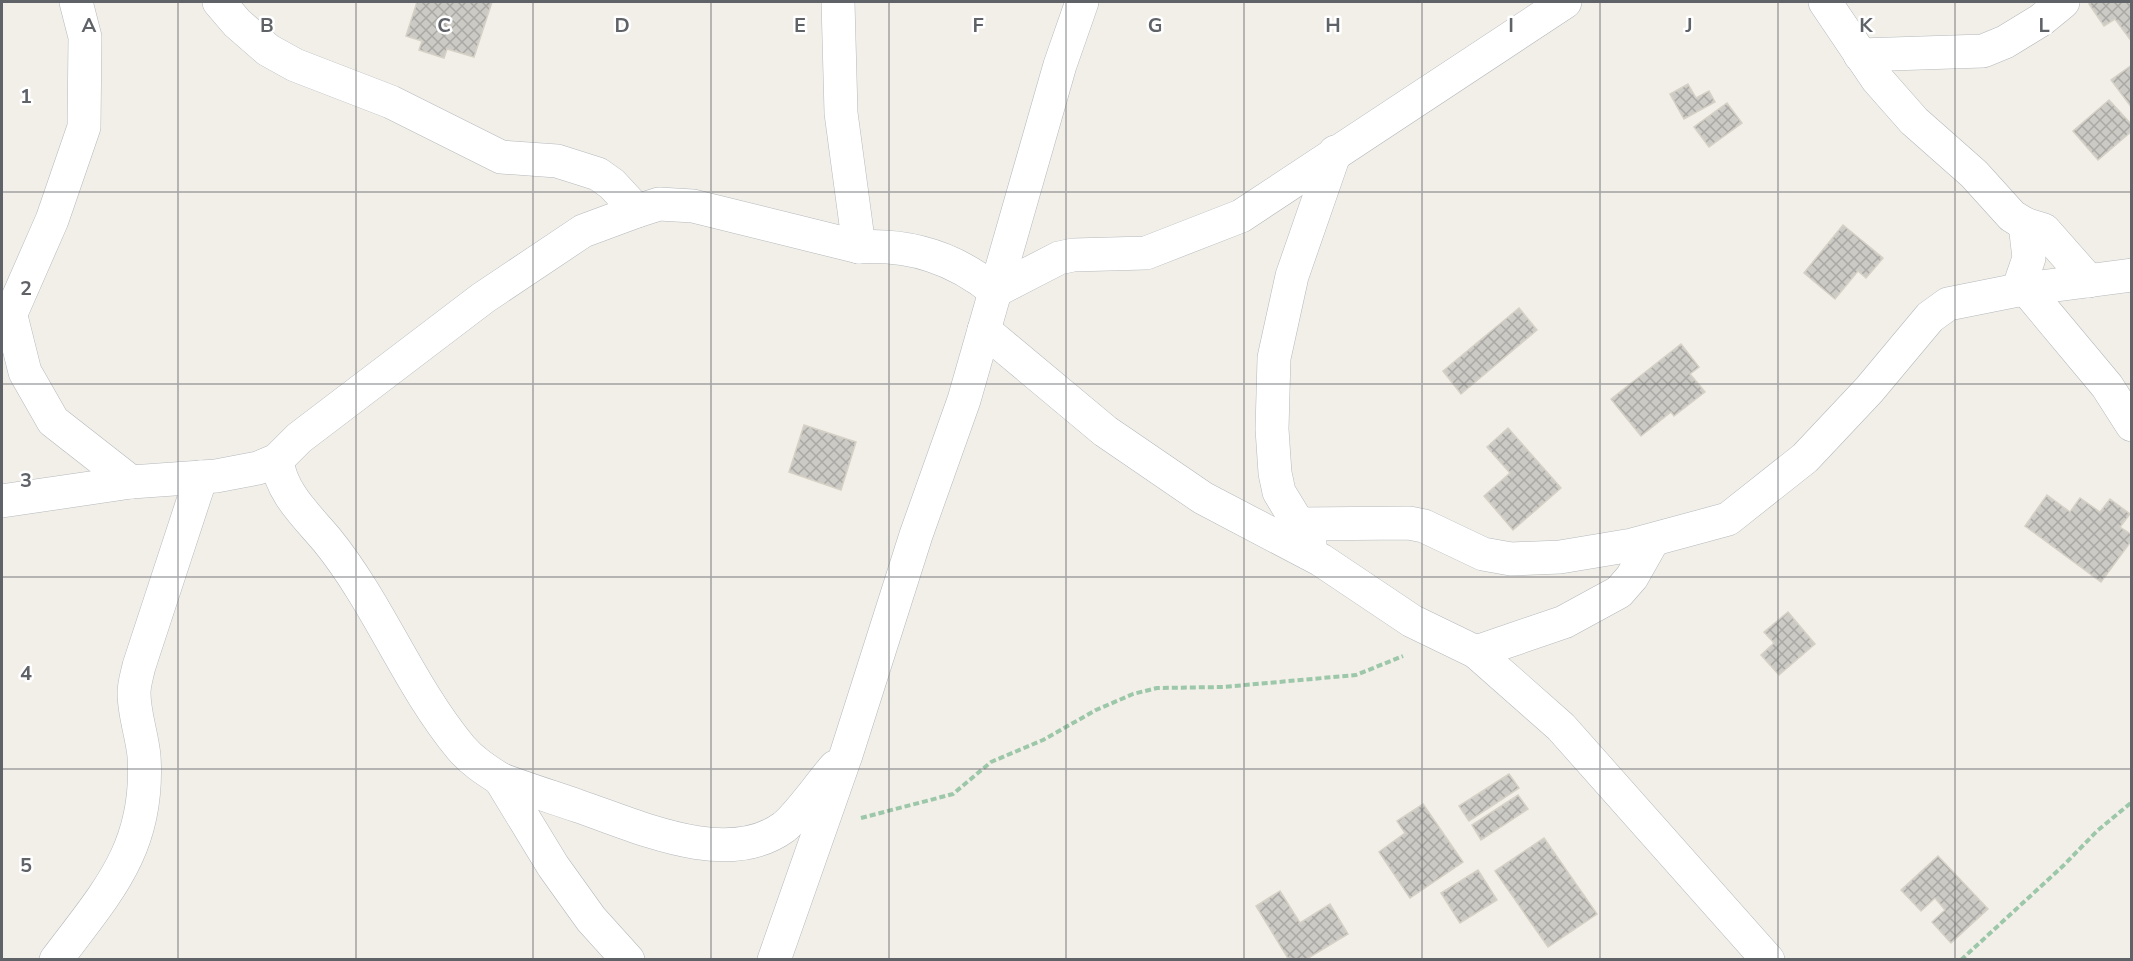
<svg xmlns="http://www.w3.org/2000/svg" width="2133" height="961" font-family="'Nunito Sans',sans-serif">
<defs>
<pattern id="building-cross-hatch" width="8" height="8" patternUnits="userSpaceOnUse" patternTransform="scale(1.5)"><rect width="8" height="8" fill="#cccac5"/><path d="M0 0l8 8M0 8l8-8" fill="none" stroke="#a9a8a4"/></pattern>
</defs>
<rect width="100%" height="100%" fill="#f1efe8"/>
<g fill="url(#building-cross-hatch)" stroke="#d6d1c6" stroke-width="1.5">
<path d="M417 2H492L474 57 447 49 444 58 419 50 422 41 406 36Z"/>
<path d="M2092 2H2132V42L2115 19 2104 26 2089 4Z"/>
<path d="M2132 65V108L2111 80Z"/>
<path d="M1688 84 1696 98 1709 91 1715 102 1684 119 1670 94Z"/>
<path d="M2109 100 2132 125V131L2098 160 2073 131Z"/>
<path d="M1727 103 1742 123 1709 147 1694 127Z"/>
<path d="M1843 225 1883 258 1866 278 1858 271 1835 299 1804 273Z"/>
<path d="M1519 308 1537 330 1461 394 1443 371Z"/>
<path d="M1681 344 1699 367 1690 374 1705 392 1674 416 1671 412 1641 436 1611 399Z"/>
<path d="M804 425 856 442 841 490 789 472Z"/>
<path d="M1508 428 1561 488 1513 530 1484 496 1510 473 1487 447Z"/>
<path d="M2047 495 2070 512 2080 498 2100 512 2110 499 2130 514 2120 527 2132 535V540L2101 582 2025 526Z"/>
<path d="M1788 612 1815 644 1779 675 1761 655 1774 643 1764 632Z"/>
<path d="M1509 774 1519 788 1469 821 1459 806Z"/>
<path d="M1518 795 1528 809 1481 840 1472 825Z"/>
<path d="M1423 804 1463 862 1410 898 1379 852 1405 833 1397 821Z"/>
<path d="M1544 838 1597 914 1548 947 1495 871Z"/>
<path d="M1938 856 1988 909 1951 943 1932 922 1945 910 1935 898 1921 911 1901 890Z"/>
<path d="M1478 870 1497 900 1460 923 1441 893Z"/>
<path d="M1280 891 1300 923 1330 904 1348 934 1305 960H1289L1256 906Z"/>
</g>
<g fill="none" stroke-linecap="round" stroke-linejoin="round">
<g stroke="#b5b8bc" stroke-width="34">
<g id="minor">
<path d="M219 2 237 23 268 50 295 65 391 102 501 157 557 161 598 174 612 184 637 211"/>
<path d="M838 2 841 113 859 247"/>
<path d="M1825 2 1877 79 1914 121 1974 174 2012 216 2025 224 2044 230 2089 281"/>
<path d="M1860 55 1983 51 2005 42 2041 20 2063 2"/>
<path d="M2026 289 2107 386 2132 425"/>
<path d="M2018 290 2029 258 2025 224"/>
<path d="M11 316 25 372 53 421 131 482"/>
<path d="M984 330 1105 431 1203 498 1321 560 1412 621 1476 652 1561 727 1768 960"/>
<path d="M2 334 52 220 84 127 85 37 76 2"/>
<path d="M277 460C281 493 306 515 327 540 379 604 408 684 461 748 472 761 486 770 500 779 526 789 552 797 578 806 637 826 727 869 784 827 799 815 821 783 835 767"/>
<path d="M2 501 131 482 216 476 258 468 277 460 299 438 483 298 583 231 637 211 659 204 693 206 859 247C911 244 955 258 995 291L1059 258 1073 255 1146 253 1241 216 1565 2"/>
<path d="M1298 524 1409 523 1424 526 1483 554 1511 559 1560 557 1632 545 1728 519 1805 458 1869 390 1930 317 1948 304 2018 290 2132 275"/>
<path d="M1310 543 1279 492 1275 473 1272 429 1274 358 1292 276 1335 152"/>
<path d="M1476 652 1564 622 1619 592 1632 577 1653 540"/>
<path d="M500 779 553 866 591 919 628 960"/>
<path d="M56 960C107 892 150 848 144 756 142 735 134 714 134 693 134 684 137 675 139 666L201 477"/>
<path d="M774 960 846 755 916 535 964 400 1060 65 1082 2"/>
</g>
</g>
<g stroke="#9cc7a9" stroke-width="4" stroke-dasharray="6 3" stroke-linecap="butt">
<path d="M861 818 953 794 991 762 1043 740 1096 710 1133 694 1157 688 1223 687 1356 675 1403 656"/>
<path d="M1961 960 2064 865 2097 831 2132 802"/>
</g>
<use href="#minor" stroke="#fff" stroke-width="33"/>
</g>
<path fill="none" stroke="#5f6368" stroke-width="1.5" stroke-opacity="0.55" d="M178 2V960M356 2V960M533 2V960M711 2V960M889 2V960M1066 2V960M1244 2V960M1422 2V960M1600 2V960M1778 2V960M1955 2V960M2 192H2132M2 384H2132M2 577H2132M2 769H2132"/>
<g font-size="20" text-anchor="middle" font-weight="bold" fill="#5f6368" stroke="#fff" stroke-width="5" stroke-linejoin="round" paint-order="stroke">
<text x="89" y="32">A</text>
<text x="267" y="32">B</text>
<text x="444" y="32">C</text>
<text x="622" y="32">D</text>
<text x="800" y="32">E</text>
<text x="978" y="32">F</text>
<text x="1155" y="32">G</text>
<text x="1333" y="32">H</text>
<text x="1511" y="32">I</text>
<text x="1689" y="32">J</text>
<text x="1866" y="32">K</text>
<text x="2044" y="32">L</text>
<text x="26" y="103">1</text>
<text x="26" y="295">2</text>
<text x="26" y="487">3</text>
<text x="26" y="680">4</text>
<text x="26" y="872">5</text>
</g>
<rect width="2133" height="961" fill="none" stroke="#5f6368" stroke-width="6"/>
</svg>
